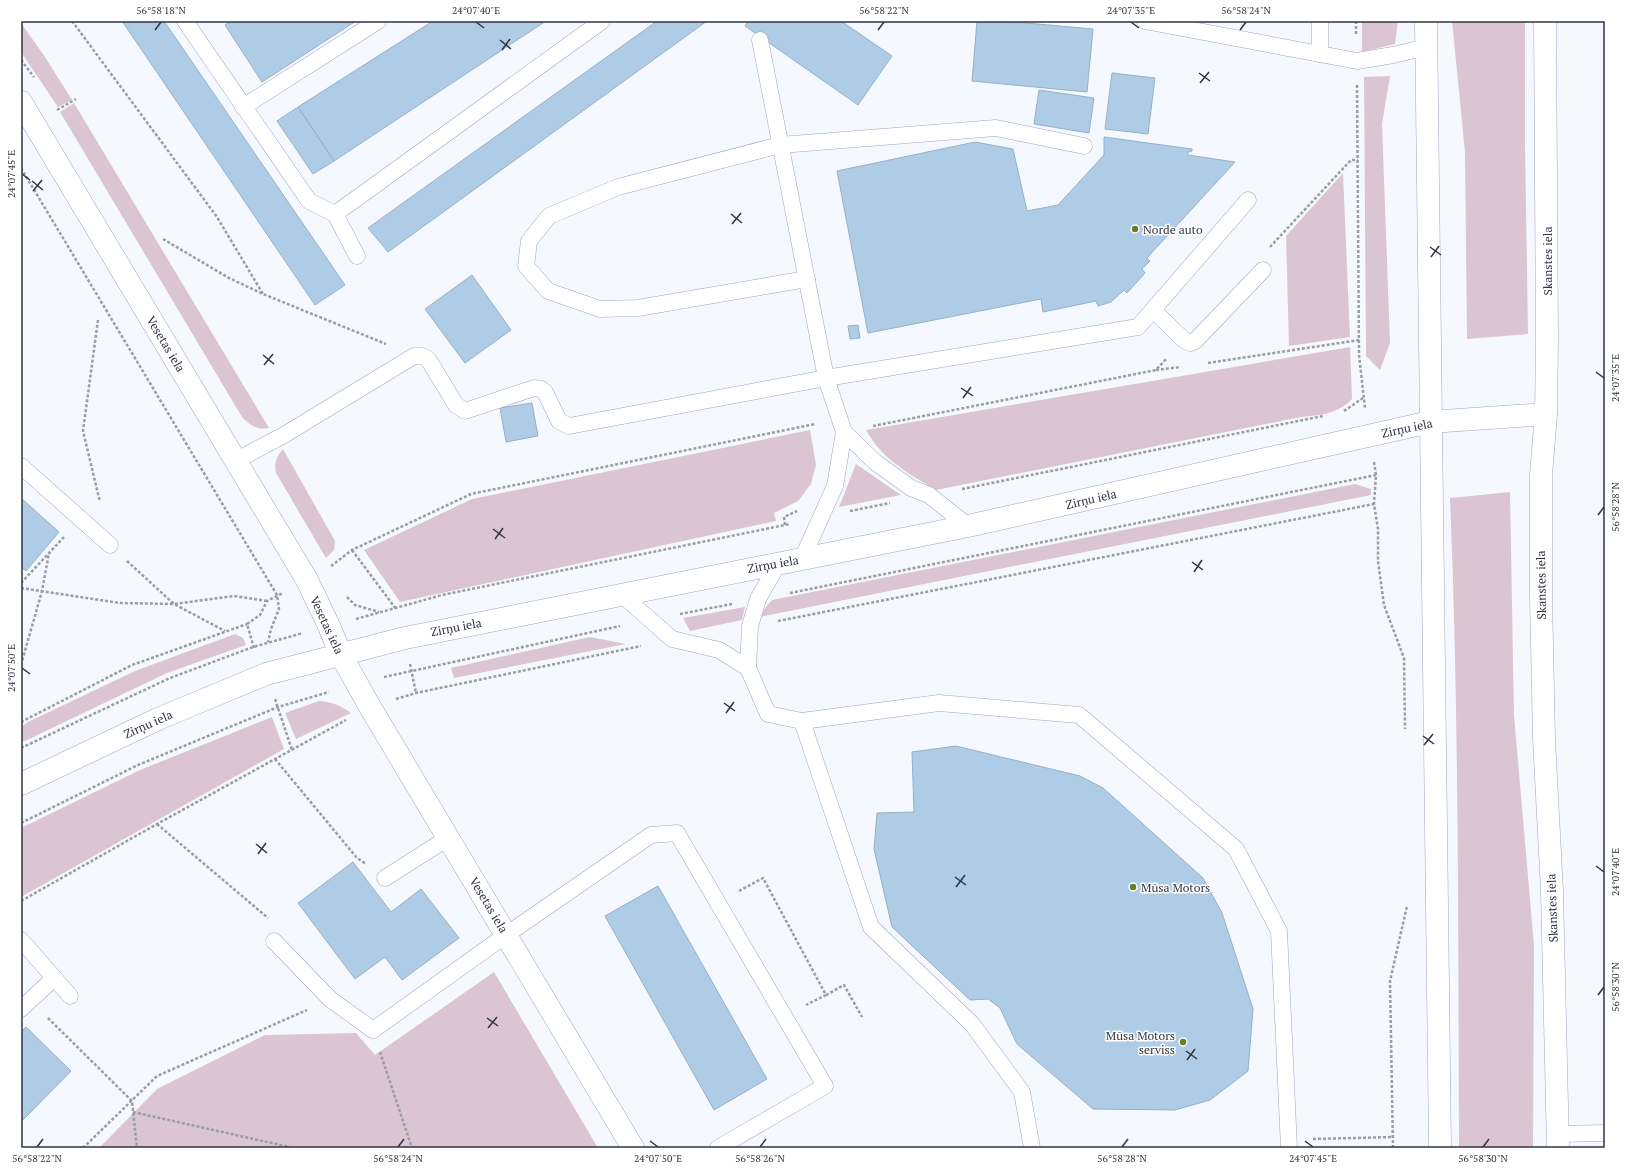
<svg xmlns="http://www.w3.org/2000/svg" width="1626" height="1169" font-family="'PT Serif',serif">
<rect width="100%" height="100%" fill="#f6f8ff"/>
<g fill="#dbc5d3">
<path d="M1362 21H1398L1395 44 1362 52Z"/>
<path d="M1452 21H1525V143L1528 334 1467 339 1465 152Z"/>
<path d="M21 23 45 57 72 100 58 107 21 52Z"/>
<path d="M1390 76 1382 124 1390 343 1380 370 1366 356 1364 77Z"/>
<path d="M74 103 269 428C257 430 251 426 242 417L60 112Z"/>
<path d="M1343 173 1350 337 1289 346 1286 236Z"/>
<path d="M1350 347 1352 399C1338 414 1320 415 1301 417L936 490C906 472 883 460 866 430Z"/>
<path d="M810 430 816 465 811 484 798 501 774 513 776 521 400 602 364 550 472 499Z"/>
<path d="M283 449 335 541 334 550 326 558 276 473C274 463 276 457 283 449Z"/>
<path d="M856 464 901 495 839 507Z"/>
<path d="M1355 484 1371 489V495L759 617 765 608 772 600Z"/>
<path d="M1510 492 1514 715 1534 946 1533 1148H1459C1458 931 1459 715 1450 498Z"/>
<path d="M745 607 742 620 690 631 683 618Z"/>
<path d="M235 634 243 638 246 645 167 673 25 741H21V727L28 722 135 671Z"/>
<path d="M590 637 626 644 454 678 451 668Z"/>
<path d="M319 701C332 702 340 705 351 713L296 739 285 713Z"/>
<path d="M272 717 284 749 21 897V828L140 770Z"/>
<path d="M494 972 598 1148H99L157 1089 265 1035 356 1033 375 1055Z"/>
</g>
<g fill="#aecce6" stroke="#95b0c8">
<path d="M122 21H164L345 285 315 305Z"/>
<path d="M231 21H356L262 82 225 25Z"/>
<path d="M433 21H546L334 161 298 107Z"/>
<path d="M657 21H707L388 252 368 228Z"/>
<path d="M748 21H841L892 56 858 105 745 26Z"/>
<path d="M977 21H1004L1093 29 1087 92 972 81Z"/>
<path d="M1112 73 1155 78 1148 134 1105 129Z"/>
<path d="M1039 90 1094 98 1089 133 1034 124Z"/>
<path d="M298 107 334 161 313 174 277 121Z"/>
<path d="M1104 137 1192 149V151L1188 152V155L1235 162 1147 258 1150 261 1142 269 1145 273 1127 293 1124 290 1111 302 1098 306 1096 301 1043 312 1041 299 868 333 837 171 975 142 1013 149 1027 211 1058 205 1104 155Z"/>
<path d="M472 275 511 330 465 363 425 309Z"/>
<path d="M858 325 860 338 850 339 848 326Z"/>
<path d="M532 403 538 436 506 442 500 408Z"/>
<path d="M21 498 59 532 26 571 21 567Z"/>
<path d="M956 746 1080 776 1103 788 1203 878 1222 913 1253 1009 1248 1071 1210 1100 1175 1110 1093 1109 1017 1044 1000 1008 988 999 970 1000 892 927 874 849 877 813 914 812 912 752Z"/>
<path d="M353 862 391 912 421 889 459 938 402 980 385 957 355 979 298 903Z"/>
<path d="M658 886 767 1079 714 1110 605 916Z"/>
<path d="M26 1027 71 1071 21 1122V1032Z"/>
</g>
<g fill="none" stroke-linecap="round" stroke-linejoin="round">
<g stroke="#9ea4c4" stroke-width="17">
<g id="service">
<path d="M185 21 309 201 335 214 602 21"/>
<path d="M1145 21 1357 61 1393 55 1426 47"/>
<path d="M760 40 826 378 844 432 875 462 911 488 929 495 968 526"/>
<path d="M1320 54V21"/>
<path d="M243 107 378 21"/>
<path d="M335 214 357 256"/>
<path d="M807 279 638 308 600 309 548 291 526 266 529 241 549 216 618 187 780 145 996 128 1084 146"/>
<path d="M1153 310 1184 340 1190 343 1195 341 1263 270"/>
<path d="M235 461 284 435 414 356H422L428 359 456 405 465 411 534 388 541 389 545 392 559 421 569 426 826 378 1138 327 1248 200"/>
<path d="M21 466 110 545"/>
<path d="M802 559 835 486 844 432"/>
<path d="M779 562 758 599 750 626 748 668 768 714 802 721 939 703 1079 715 1236 849 1279 931 1289 1148"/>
<path d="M621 594 672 639 719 650 748 668"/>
<path d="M802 721 871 927 972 1024 1022 1092 1032 1148"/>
<path d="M385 878 448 838"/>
<path d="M21 940 70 996"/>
<path d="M274 941 330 999 373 1030 506 935 651 835 677 833 825 1086 718 1148"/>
<path d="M21 1009 54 978"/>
<path d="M1558 1134 1605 1133"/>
</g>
</g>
<g stroke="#9ea4c4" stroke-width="23">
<path id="minor" d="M21 102 307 580 329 626 341 655 370 707 633 1148"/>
</g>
<g stroke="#9ea4c4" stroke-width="23">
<g id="secondary">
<path d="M1426 21 1440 1148"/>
<path d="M1545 21 1547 342 1546 414 1541 475V597L1544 739 1552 891 1558 1148"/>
<path d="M21 784 158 719 266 674 405 638 968 526 1430 422 1546 414"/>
</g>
</g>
<g stroke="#9a9ca6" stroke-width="2.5" stroke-dasharray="3 2" stroke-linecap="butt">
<path d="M72 21 217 217 263 294"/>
<path d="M1356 21V36"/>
<path d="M21 60 34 77"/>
<path d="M1357 85 1359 355 1365 408"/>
<path d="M57 110 76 99"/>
<path d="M21 168 277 595 279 609 271 629 268 642"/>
<path d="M163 239 229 278 263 294 386 344"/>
<path d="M1270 247 1351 160H1358"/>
<path d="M98 320 83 431 100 502"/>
<path d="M1208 363 1359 340"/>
<path d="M1156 370 1181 367"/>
<path d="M1344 411 1363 398"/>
<path d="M873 426 1156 370 1167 358"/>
<path d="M1374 462 1376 475 1374 504 1378 529V561L1384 605 1404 658 1405 729"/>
<path d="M962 489 1323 416"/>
<path d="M850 511 890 503"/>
<path d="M785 525 784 517 797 511"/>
<path d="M352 550 396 609"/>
<path d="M127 561 174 604 225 631"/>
<path d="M331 566 352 550 471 494 815 424"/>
<path d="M21 583 64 537"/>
<path d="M21 588 120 603 174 604 234 596 267 601"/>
<path d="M790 593 1376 475"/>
<path d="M347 597 355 605 379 612"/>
<path d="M680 614 732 604"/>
<path d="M356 619 442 595 790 524"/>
<path d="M778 621 1374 504"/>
<path d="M254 648 247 624 260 615 267 601 283 593"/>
<path d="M410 664 416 693"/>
<path d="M21 665 42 591 49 553"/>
<path d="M384 677 620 626"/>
<path d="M275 699 292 750"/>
<path d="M396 699 416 693 641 646"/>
<path d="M21 722 132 665 247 624"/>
<path d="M21 748 170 678 253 647 303 633"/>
<path d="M275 759 357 858 366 864"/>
<path d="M21 823 138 765 278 707 329 692"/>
<path d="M157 824 268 918"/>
<path d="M739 891 763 878 826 995 806 1005"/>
<path d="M21 901 157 824 346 720"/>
<path d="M826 995 844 985 862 1017"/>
<path d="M48 1018 132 1101 137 1148"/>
<path d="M380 1052 412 1148"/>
<path d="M133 1112 294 1148"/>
<path d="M1313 1139 1393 1137"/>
<path d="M83 1148 157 1076 307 1010"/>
<path d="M1393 1148 1390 981 1407 906"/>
</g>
<use href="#service" stroke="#fff" stroke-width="16"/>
<use href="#minor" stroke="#fff" stroke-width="22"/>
<use href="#secondary" stroke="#fff" stroke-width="22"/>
</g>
<path fill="none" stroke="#303340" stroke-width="1.5" d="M476 22 484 28M1131 22 1139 28M155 30 161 22M878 30 884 22M1240 30 1246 22M500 40 511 49M502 50 510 39M1199 73 1210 81M1200 83 1209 72M22 174 30 180M32 181 43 190M33 191 42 180M731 214 742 223M732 224 741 213M1430 247 1441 255M1431 257 1439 246M263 355 274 364M264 365 273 354M1596 372 1604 378M961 388 973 396M963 398 971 387M1598 515 1604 507M493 529 505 538M495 539 503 528M1192 562 1203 570M1194 572 1202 560M22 668 30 674M724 703 735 711M726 713 734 702M1423 736 1434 744M1424 745 1433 734M256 844 267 853M258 854 266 843M1596 866 1604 872M955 877 966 885M956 887 965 875M1598 995 1604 987M487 1018 498 1026M488 1028 497 1017M1186 1051 1197 1059M1187 1060 1195 1049M650 1141 658 1147M1305 1141 1313 1147M37 1147 43 1139M398 1147 404 1139M760 1147 766 1139M1122 1147 1128 1139M1483 1147 1489 1139"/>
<g fill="#6a7b2a" stroke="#fff" stroke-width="1.5">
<circle cx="1135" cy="229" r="4"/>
<circle cx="1133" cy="887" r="4"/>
<circle cx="1183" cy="1042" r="4"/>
</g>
<g text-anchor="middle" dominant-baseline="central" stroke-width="3" stroke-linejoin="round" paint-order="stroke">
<g font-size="12" fill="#303340" stroke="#fff" text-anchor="start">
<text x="1143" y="229">Norde auto</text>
<text x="1141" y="887">Mūsa Motors</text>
<text x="1175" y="1035" text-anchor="end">Mūsa Motors<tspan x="1175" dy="14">serviss</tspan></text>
</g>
<g font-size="12" fill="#303340" stroke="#fff">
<text transform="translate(1547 261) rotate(-90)">Skanstes iela</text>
<text transform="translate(166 344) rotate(59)">Vesetas iela</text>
<text transform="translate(1407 428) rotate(-12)">Zirņu iela</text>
<text transform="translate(1091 499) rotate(-13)">Zirņu iela</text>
<text transform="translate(773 564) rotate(-10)">Zirņu iela</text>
<text transform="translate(1541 585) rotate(-91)">Skanstes iela</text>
<text transform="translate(327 625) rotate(65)">Vesetas iela</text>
<text transform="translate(456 627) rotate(-11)">Zirņu iela</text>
<text transform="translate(148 724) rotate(-24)">Zirņu iela</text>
<text transform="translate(489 905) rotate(59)">Vesetas iela</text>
<text transform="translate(1552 908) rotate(-92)">Skanstes iela</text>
</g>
</g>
<rect width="1626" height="1169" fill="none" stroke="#ffffff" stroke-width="44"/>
<rect x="22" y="22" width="1582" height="1125" fill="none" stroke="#303340" stroke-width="1.5"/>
<g font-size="10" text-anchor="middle" fill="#303340">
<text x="161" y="14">56°58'18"N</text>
<text x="476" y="14">24°07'40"E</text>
<text x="884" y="14">56°58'22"N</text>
<text x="1131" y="14">24°07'35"E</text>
<text x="1246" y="14">56°58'24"N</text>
<text transform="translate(11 174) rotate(-90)" y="4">24°07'45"E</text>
<text transform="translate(1615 378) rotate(-90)" y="4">24°07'35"E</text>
<text transform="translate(1615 507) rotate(-90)" y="4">56°58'28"N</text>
<text transform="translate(11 668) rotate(-90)" y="4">24°07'50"E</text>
<text transform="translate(1615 872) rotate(-90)" y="4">24°07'40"E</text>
<text transform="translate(1615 987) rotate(-90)" y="4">56°58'30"N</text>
<text x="37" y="1162">56°58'22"N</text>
<text x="398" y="1162">56°58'24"N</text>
<text x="658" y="1162">24°07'50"E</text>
<text x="760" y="1162">56°58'26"N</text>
<text x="1122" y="1162">56°58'28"N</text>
<text x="1313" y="1162">24°07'45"E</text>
<text x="1483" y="1162">56°58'30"N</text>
</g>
</svg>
